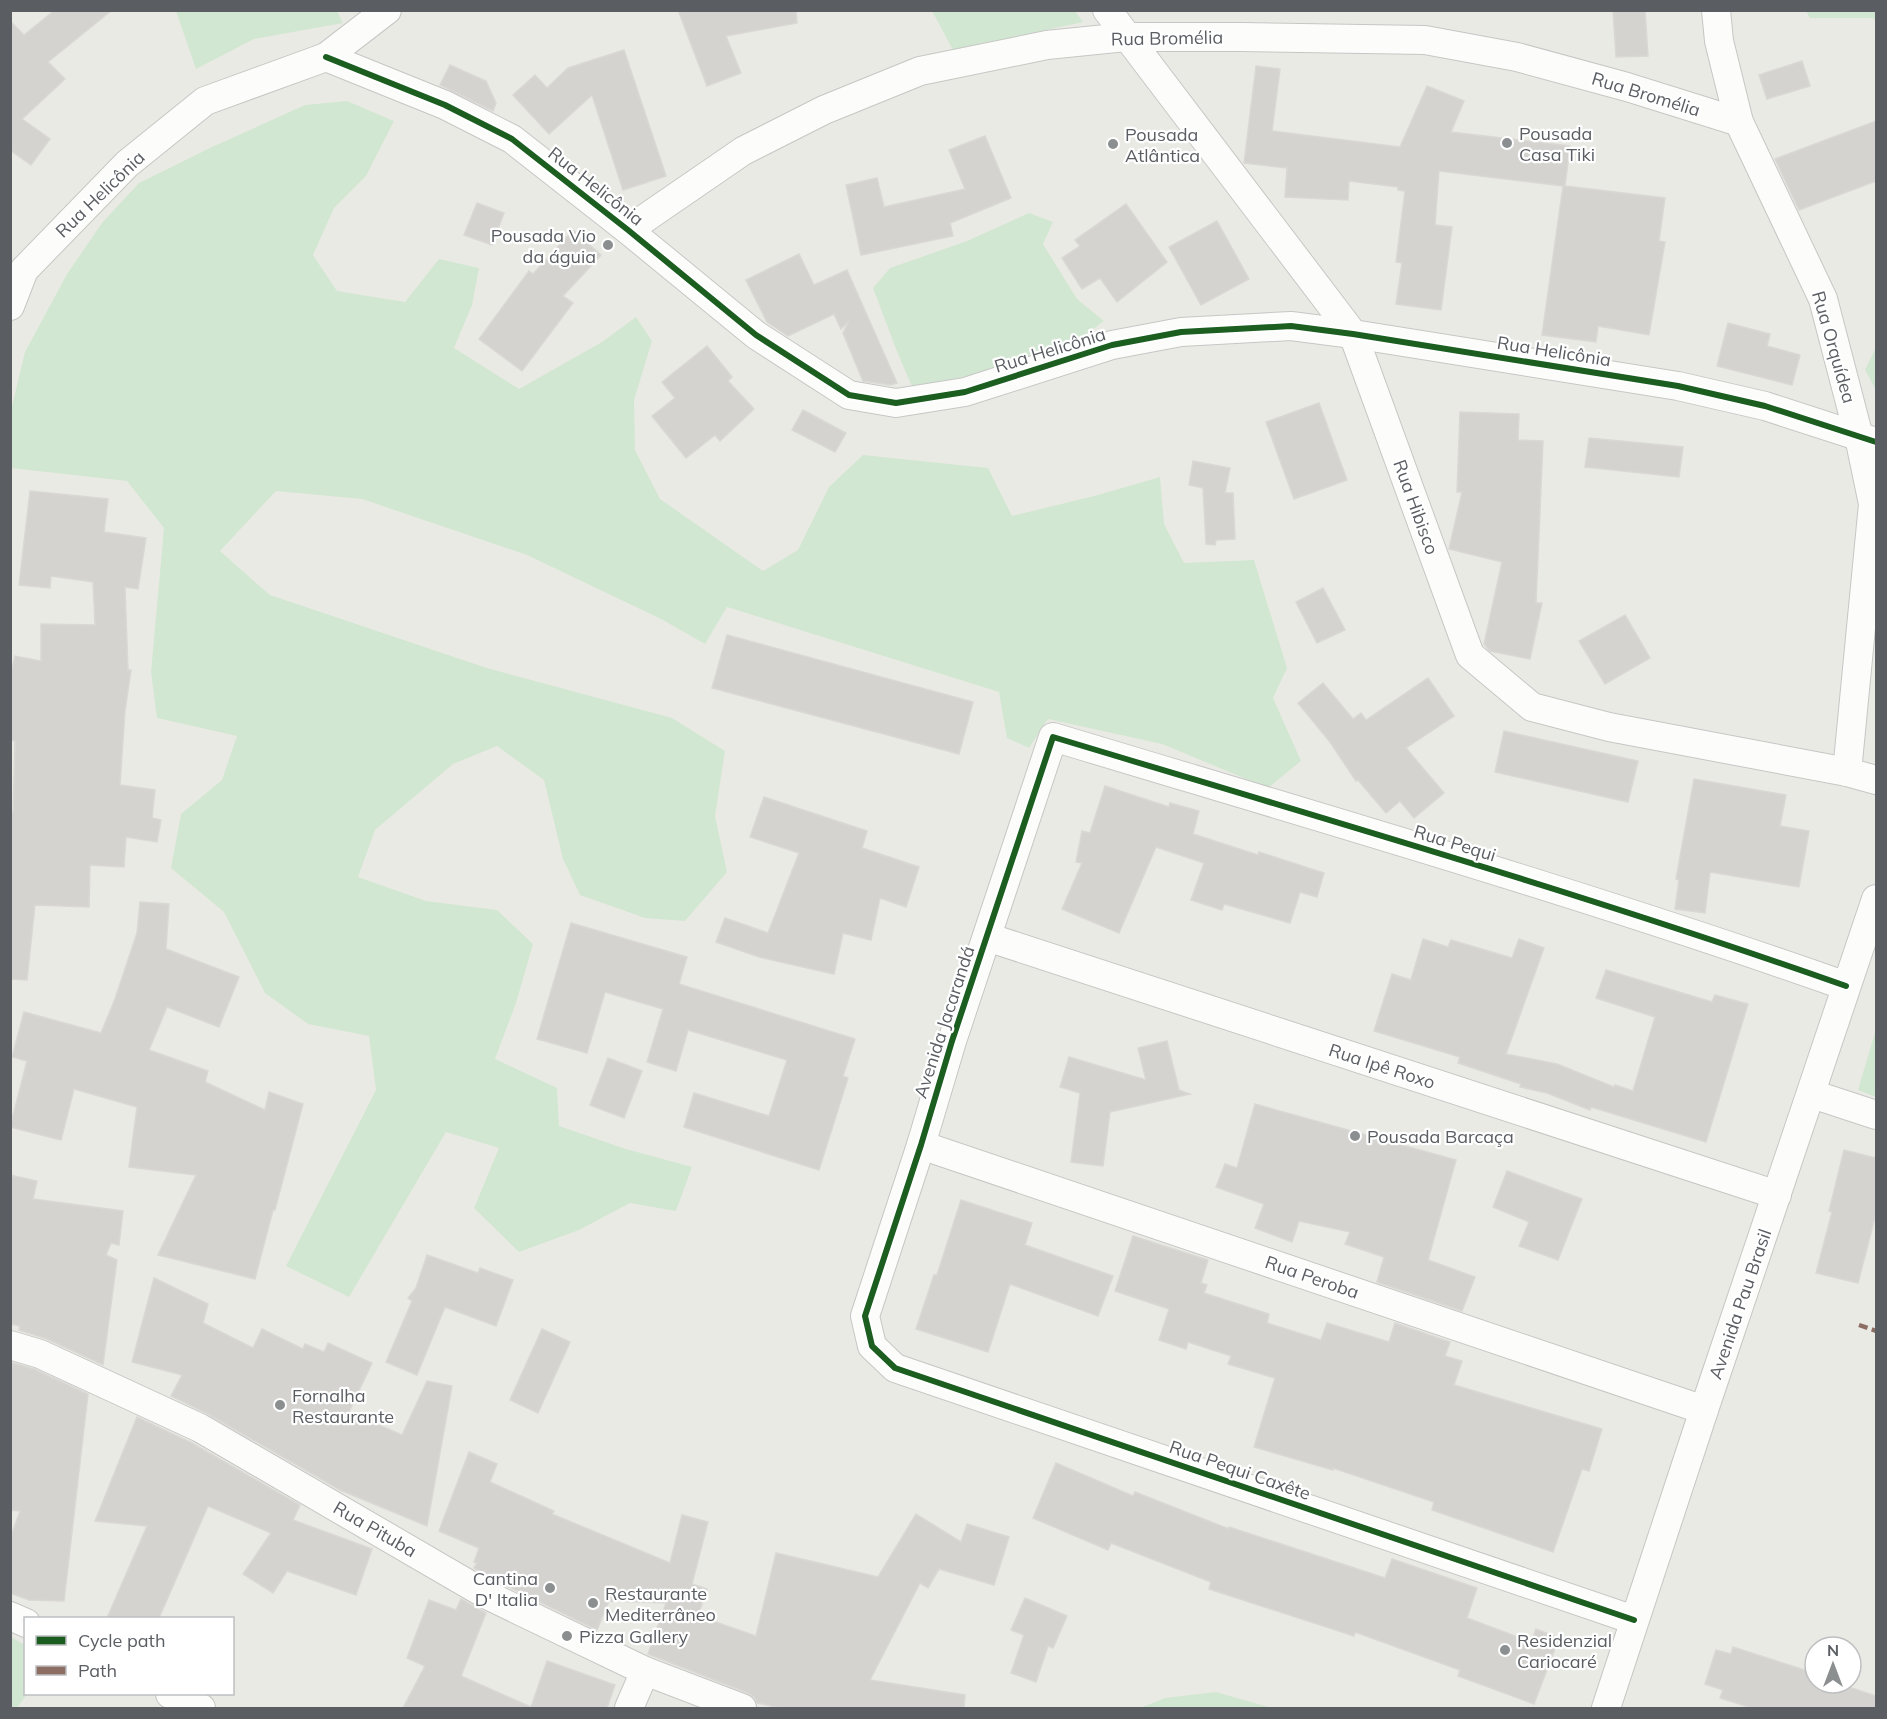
<svg xmlns="http://www.w3.org/2000/svg" width="1887" height="1719" font-family="Mulish,sans-serif">
<rect width="100%" height="100%" fill="#eaeae5"/>
<g fill="#d2e7d1">
<path d="M176 11H337L343 23 254 39 196 69Z"/>
<path d="M932 11H1075L1083 22 953 50Z"/>
<path d="M1806 11H1876V22L1873 18H1810Z"/>
<path d="M347 101 394 121 366 176 334 208 313 255 337 291 405 302 439 259 479 268 472 305 454 348 519 389 602 342 636 317 652 341 634 400 635 450 660 499 763 571 798 550 829 487 863 455 988 468 1012 516 1098 495 1160 477 1164 524 1184 563 1254 560 1287 668 1273 698 1301 761 1268 788 1162 744 1048 719 1029 748 1007 738 999 692 727 607 705 644 661 619 527 555 362 499 276 491 220 551 270 595 487 668 672 718 725 751 715 816 727 872 685 921 645 918 580 895 563 859 544 780 497 746 453 764 375 830 358 877 426 901 497 910 533 944 516 1003 495 1059 557 1088 559 1126 626 1149 692 1167 676 1211 630 1203 579 1230 519 1252 474 1208 499 1148 446 1132 349 1297 286 1266 376 1090 369 1036 308 1024 265 993 224 912 171 868 181 814 222 780 237 736 157 718 151 672 164 528 127 481 11 468V410L25 352 67 274 102 223 139 183 212 147 305 105Z"/>
<path d="M1029 213 1053 222 1043 244 1077 299 1104 321 1078 340 993 371 912 387 896 349 873 288 890 268 967 241Z"/>
<path d="M1876 347V390L1865 370Z"/>
<path d="M1876 1029V1097L1858 1090Z"/>
<path d="M11 1637 25 1645 27 1694 17 1708H11Z"/>
<path d="M1216 1692 1272 1708H1140L1165 1698Z"/>
</g>
<g fill="#d4d3d0" stroke="#dad8d4" stroke-width="1.5">
<path d="M55 10H112L48 62 65 79 22 119 50 139 31 165 10 150V21L24 35Z"/>
<path d="M678 10H796L797 23 726 36 741 73 707 86Z"/>
<path d="M1613 10H1645L1648 56 1616 57Z"/>
<path d="M624 50 666 176 623 190 592 95 549 134 513 95 535 75 547 88 568 68Z"/>
<path d="M1802 61 1810 86 1767 99 1759 75Z"/>
<path d="M450 65 486 81 496 103 493 111 440 85Z"/>
<path d="M1256 66 1280 69 1272 131 1400 147 1427 86 1464 101 1451 132 1570 146 1565 186 1665 198 1659 241 1665 242 1649 335 1598 326 1596 342 1542 335 1563 186 1439 171 1435 225 1452 227 1441 310 1396 304 1402 263 1396 262 1405 191 1398 190V187L1349 181 1348 200 1285 197 1287 168 1244 163Z"/>
<path d="M1876 121V181L1799 210 1775 159Z"/>
<path d="M985 136 1011 198 950 223 953 236 861 255 846 185 877 178 884 207 965 189 949 150Z"/>
<path d="M477 203 504 213 492 245 464 235Z"/>
<path d="M1126 204 1167 262 1117 302 1100 278 1082 289 1062 258 1080 246 1075 240Z"/>
<path d="M1217 221 1249 279 1201 305 1169 247Z"/>
<path d="M573 230 601 255 563 296 573 303 522 371 479 339 529 271 533 274Z"/>
<path d="M799 254 814 285 847 270 897 383 891 385 863 381 843 333 849 321 841 329 834 314 788 336 767 322 746 280Z"/>
<path d="M1728 323 1770 334 1767 346 1800 355 1792 385 1717 366Z"/>
<path d="M707 346 732 377 728 381 754 409 720 441 715 435 686 458 652 416 675 398 662 382Z"/>
<path d="M1319 403 1347 480 1294 499 1266 422Z"/>
<path d="M803 410 846 433 835 452 792 430Z"/>
<path d="M1460 412 1519 414 1518 440 1543 441 1536 603H1542L1530 659 1490 651 1484 644 1502 562 1449 549 1462 492H1457Z"/>
<path d="M1589 438 1683 447 1679 477 1585 467Z"/>
<path d="M1193 461 1230 468 1225 493H1233L1235 539 1216 540 1215 545 1206 544 1203 488 1189 485Z"/>
<path d="M30 491 108 499 104 532 146 538 138 589 125 587 128 670H131L125 711 120 785 155 790 152 818 161 820 157 842 126 837 124 867 90 865 89 907 35 905 27 980 10 979V813H13L15 741 10 740V677L15 656 41 661V624L95 625 93 582 51 576 50 588 19 585Z"/>
<path d="M1323 588 1345 630 1317 643 1296 602Z"/>
<path d="M1625 615 1650 658 1605 684 1579 641Z"/>
<path d="M727 635 973 702 959 754 712 688Z"/>
<path d="M1428 678 1454 716 1406 748 1444 793 1414 818 1400 801 1386 813 1358 780 1356 781 1330 742 1298 703 1323 683 1353 719 1361 713 1366 720Z"/>
<path d="M1504 731 1638 761 1628 802 1495 772Z"/>
<path d="M1694 779 1786 795 1780 826 1809 831 1799 887 1710 872 1705 913 1675 909 1679 880 1676 879Z"/>
<path d="M1105 786 1169 807 1170 803 1199 811 1193 834 1258 855 1259 852 1324 873 1317 897 1300 892 1290 923 1224 904 1222 910 1191 900 1204 863 1156 847 1119 933 1062 909 1082 863 1076 862 1082 831 1090 833Z"/>
<path d="M764 797 867 831 862 848 919 867 906 907 880 898 871 940 843 933 834 974 759 957 716 942 725 918 768 933 799 853 750 837Z"/>
<path d="M140 902 169 904 166 949 239 977 219 1027 167 1007 149 1050 208 1071 205 1082 265 1110 269 1092 303 1104 275 1210H273L255 1279 158 1255 196 1175 129 1167 137 1107 74 1089 61 1140 10 1127 27 1061 12 1057 24 1012 101 1033 115 999 137 933Z"/>
<path d="M571 923 687 957 679 984 855 1039 843 1076 848 1078 819 1170 684 1127 694 1093 769 1116 787 1060 688 1030 676 1071 647 1062 663 1009 605 992 587 1053 537 1039Z"/>
<path d="M1423 939 1448 947 1451 940 1512 958 1519 939 1544 948 1506 1054 1557 1064 1614 1087 1615 1085 1633 1091 1655 1017 1596 998 1606 970 1712 1002 1715 995 1748 1004 1706 1142 1591 1107 1590 1110 1547 1093 1520 1087 1521 1084 1458 1063 1460 1057 1374 1031 1392 974 1411 980Z"/>
<path d="M1167 1041 1179 1090 1190 1094 1110 1112 1103 1166 1071 1162 1080 1093 1060 1087 1069 1057 1146 1080 1138 1048Z"/>
<path d="M608 1058 642 1071 624 1118 590 1105Z"/>
<path d="M1255 1104 1456 1160 1428 1260 1475 1277 1462 1311 1377 1282 1384 1257 1345 1244 1350 1232 1299 1221 1292 1242 1255 1228 1264 1204 1216 1187 1225 1164 1237 1168Z"/>
<path d="M1844 1150 1876 1158V1214L1858 1283 1816 1273 1832 1212 1829 1211Z"/>
<path d="M1507 1171 1582 1199 1558 1260 1519 1246 1529 1222 1493 1207Z"/>
<path d="M10 1175 37 1181 33 1199 123 1211 119 1245 111 1243 106 1255 117 1260 103 1365 47 1339 19 1330 20 1326 10 1324Z"/>
<path d="M961 1200 1032 1223 1025 1245 1113 1276 1098 1316 1010 1284 988 1352 916 1329 934 1275H937Z"/>
<path d="M1133 1236 1208 1260 1201 1283 1207 1285 1204 1293 1269 1314 1267 1323 1321 1340 1327 1323 1389 1342 1395 1323 1450 1342 1445 1356 1462 1361 1454 1385 1602 1429 1589 1471 1582 1469 1553 1552 1432 1510 1434 1502 1333 1468V1470L1254 1447 1275 1378 1228 1364 1231 1356 1188 1342 1186 1349 1159 1340 1169 1309 1115 1291Z"/>
<path d="M427 1255 478 1273 480 1268 513 1280 496 1326 445 1307 417 1375 386 1362 412 1301 408 1298 416 1288Z"/>
<path d="M154 1278 208 1304 203 1323 253 1348 262 1329 303 1349 305 1344 324 1352 328 1343 372 1363 349 1412 402 1435 427 1381 452 1386 427 1526 340 1490 208 1414 171 1396 182 1375 132 1362Z"/>
<path d="M542 1329 570 1342 538 1413 510 1400Z"/>
<path d="M13 1363 34 1369 88 1394 64 1601 29 1600 10 1593V1539L20 1511 10 1510V1372Z"/>
<path d="M137 1417 192 1443 300 1505 293 1520 372 1549 356 1595 287 1571 273 1593 243 1574 271 1533 208 1506 159 1618H107L147 1526 95 1521Z"/>
<path d="M469 1452 497 1464 490 1482 554 1511 552 1514 670 1563 682 1515 708 1522 692 1584 707 1589 698 1616 756 1636 776 1553 878 1577 916 1514 961 1542 967 1524 1009 1537 994 1585 939 1569 928 1588 920 1583 870 1680 965 1695 964 1708H780L757 1703 754 1697 748 1693 648 1654 666 1603 609 1601 597 1630 495 1580 474 1568 477 1563 474 1562 479 1548 439 1531Z"/>
<path d="M1056 1463 1133 1496 1135 1492 1229 1529V1527L1385 1578 1392 1559 1477 1588 1467 1618 1531 1642 1536 1629 1559 1638 1534 1704 1458 1676 1460 1670 1355 1632 1354 1636 1209 1589 1211 1582 1111 1543 1108 1550 1033 1518Z"/>
<path d="M1025 1598 1067 1616 1053 1648 1048 1646 1036 1682 1011 1673 1024 1635 1011 1630Z"/>
<path d="M461 1599 486 1613 461 1676 531 1707 547 1661 615 1685 607 1708H403L425 1666 407 1658 429 1600 456 1610Z"/>
<path d="M1733 1647 1811 1672 1810 1674 1815 1676V1683H1837L1876 1696V1708H1752L1720 1698 1723 1690 1705 1684 1716 1650 1731 1654Z"/>
</g>
<g fill="none" stroke-linecap="round" stroke-linejoin="round">
<g stroke="#c6c7c5" stroke-width="30">
<g id="street">
<path d="M1107 10 1353 334 1470 655 1532 707 1609 727 1847 772 1876 780"/>
<path d="M1716 10 1719 41 1739 122 1823 299 1859 437 1873 504 1847 772"/>
<path d="M326 57 445 105 512 139 628 230 756 335 849 395 896 403 965 392 1112 345 1181 332 1291 326 1353 334 1678 386 1765 406 1876 442"/>
<path d="M628 230 743 151 824 110 920 71 1047 45 1126 37H1241L1425 40 1517 57 1627 87 1739 122"/>
<path d="M10 306 24 270 127 164 205 101 326 57 387 10"/>
<path d="M987 937 1777 1195"/>
<path d="M1812 1094 1876 1115"/>
<path d="M921 1145 1704 1410"/>
<path d="M10 1345 40 1354 200 1428 487 1595 645 1671 742 1708"/>
<path d="M10 1616 26 1623"/>
<path d="M1634 1620 895 1368 872 1346 865 1316 921 1145 952 1041 1053 737C1318 817 1585 894 1846 986"/>
<path d="M170 1694 201 1708"/>
<path d="M629 1708 645 1671"/>
<path d="M1606 1708 1704 1410 1876 899"/>
</g>
</g>
<use href="#street" stroke="#fcfcfb" stroke-width="28"/>
<path stroke="#8d6e63" stroke-width="4.5" stroke-dasharray="9 4.5" stroke-linecap="butt" d="M1859 1325 1876 1331"/>
<g stroke="#fff" stroke-width="10">
<g id="cycleway">
<path d="M326 57 445 105 512 139 628 230 756 335 849 395 896 403 965 392 1112 345 1181 332 1291 326 1353 334 1678 386 1765 406 1876 442"/>
<path d="M1634 1620 895 1368 872 1346 865 1316 921 1145 952 1041 1053 737C1318 817 1585 894 1846 986"/>
</g>
</g>
<use href="#cycleway" stroke="#1b5e20" stroke-width="6"/>
</g>
<g fill="#8c8f90" stroke="#fff" stroke-width="2">
<circle cx="1507" cy="143" r="6"/>
<circle cx="1113" cy="144" r="6"/>
<circle cx="608" cy="245" r="6"/>
<circle cx="1355" cy="1136" r="6"/>
<circle cx="280" cy="1405" r="6"/>
<circle cx="550" cy="1588" r="6"/>
<circle cx="593" cy="1603" r="6"/>
<circle cx="567" cy="1636" r="6"/>
<circle cx="1505" cy="1650" r="6"/>
</g>
<g text-anchor="middle" dominant-baseline="central" stroke-width="4.5" stroke-linejoin="round" paint-order="stroke">
<g font-size="18" fill="#5a5e63" stroke="#fff">
<text transform="translate(1167 38) rotate(-1)">Rua Bromélia</text>
<text transform="translate(1646 94) rotate(17)">Rua Bromélia</text>
<text transform="translate(596 186) rotate(38)">Rua Helicônia</text>
<text transform="translate(100 194) rotate(-44)">Rua Helicônia</text>
<text transform="translate(1834 347) rotate(74)">Rua Orquídea</text>
<text transform="translate(1050 350) rotate(-17)">Rua Helicônia</text>
<text transform="translate(1554 351) rotate(9)">Rua Helicônia</text>
<text transform="translate(1416 507) rotate(70)">Rua Hibisco</text>
<text transform="translate(1455 843) rotate(17)">Rua Pequi</text>
<text transform="translate(944 1022) rotate(-72)">Avenida Jacarandá</text>
<text transform="translate(1382 1066) rotate(18)">Rua Ipê Roxo</text>
<text transform="translate(1312 1277) rotate(19)">Rua Peroba</text>
<text transform="translate(1740 1304) rotate(-71)">Avenida Pau Brasil</text>
<text transform="translate(1240 1470) rotate(19)">Rua Pequi Caxête</text>
<text transform="translate(375 1529) rotate(30)">Rua Pituba</text>
</g>
<g font-size="18" fill="#5a5e63" stroke="#fff" text-anchor="start">
<text x="1519" y="133">Pousada<tspan x="1519" dy="21">Casa Tiki</tspan></text>
<text x="1125" y="134">Pousada<tspan x="1125" dy="21">Atlântica</tspan></text>
<text x="596" y="235" text-anchor="end">Pousada Vio<tspan x="596" dy="21">da águia</tspan></text>
<text x="1367" y="1136">Pousada Barcaça</text>
<text x="292" y="1395">Fornalha<tspan x="292" dy="21">Restaurante</tspan></text>
<text x="538" y="1578" text-anchor="end">Cantina<tspan x="538" dy="21">D' Italia</tspan></text>
<text x="605" y="1593">Restaurante<tspan x="605" dy="21">Mediterrâneo</tspan></text>
<text x="579" y="1636">Pizza Gallery</text>
<text x="1517" y="1640">Residenzial<tspan x="1517" dy="21">Cariocaré</tspan></text>
</g>
</g>
<rect width="1887" height="1719" fill="none" stroke="#5a5e63" stroke-width="24"/>
<rect x="24" y="1617" width="210" height="78" fill="#ffffff" stroke="#bdbfc1" stroke-width="1.5"/>
<rect x="36" y="1636" width="30" height="9" fill="#1b5e20" stroke="#bdbfc1" stroke-width="1.5"/>
<text x="78" y="1647" font-size="18" fill="#5a5e63">Cycle path</text>
<rect x="36" y="1666" width="30" height="9" fill="#8d6e63" stroke="#bdbfc1" stroke-width="1.5"/>
<text x="78" y="1677" font-size="18" fill="#5a5e63">Path</text>
<g transform="translate(1833 1665)"><circle r="28" fill="#ffffff" stroke="#bdbfc1" stroke-width="1.5"/>
<path d="M0-4.5L10 22L0 15L-10 22Z" fill="#8c8f90"/>
<text y="-9" font-size="16" font-weight="bold" text-anchor="middle" fill="#5a5e63">N</text>
</g>
</svg>
